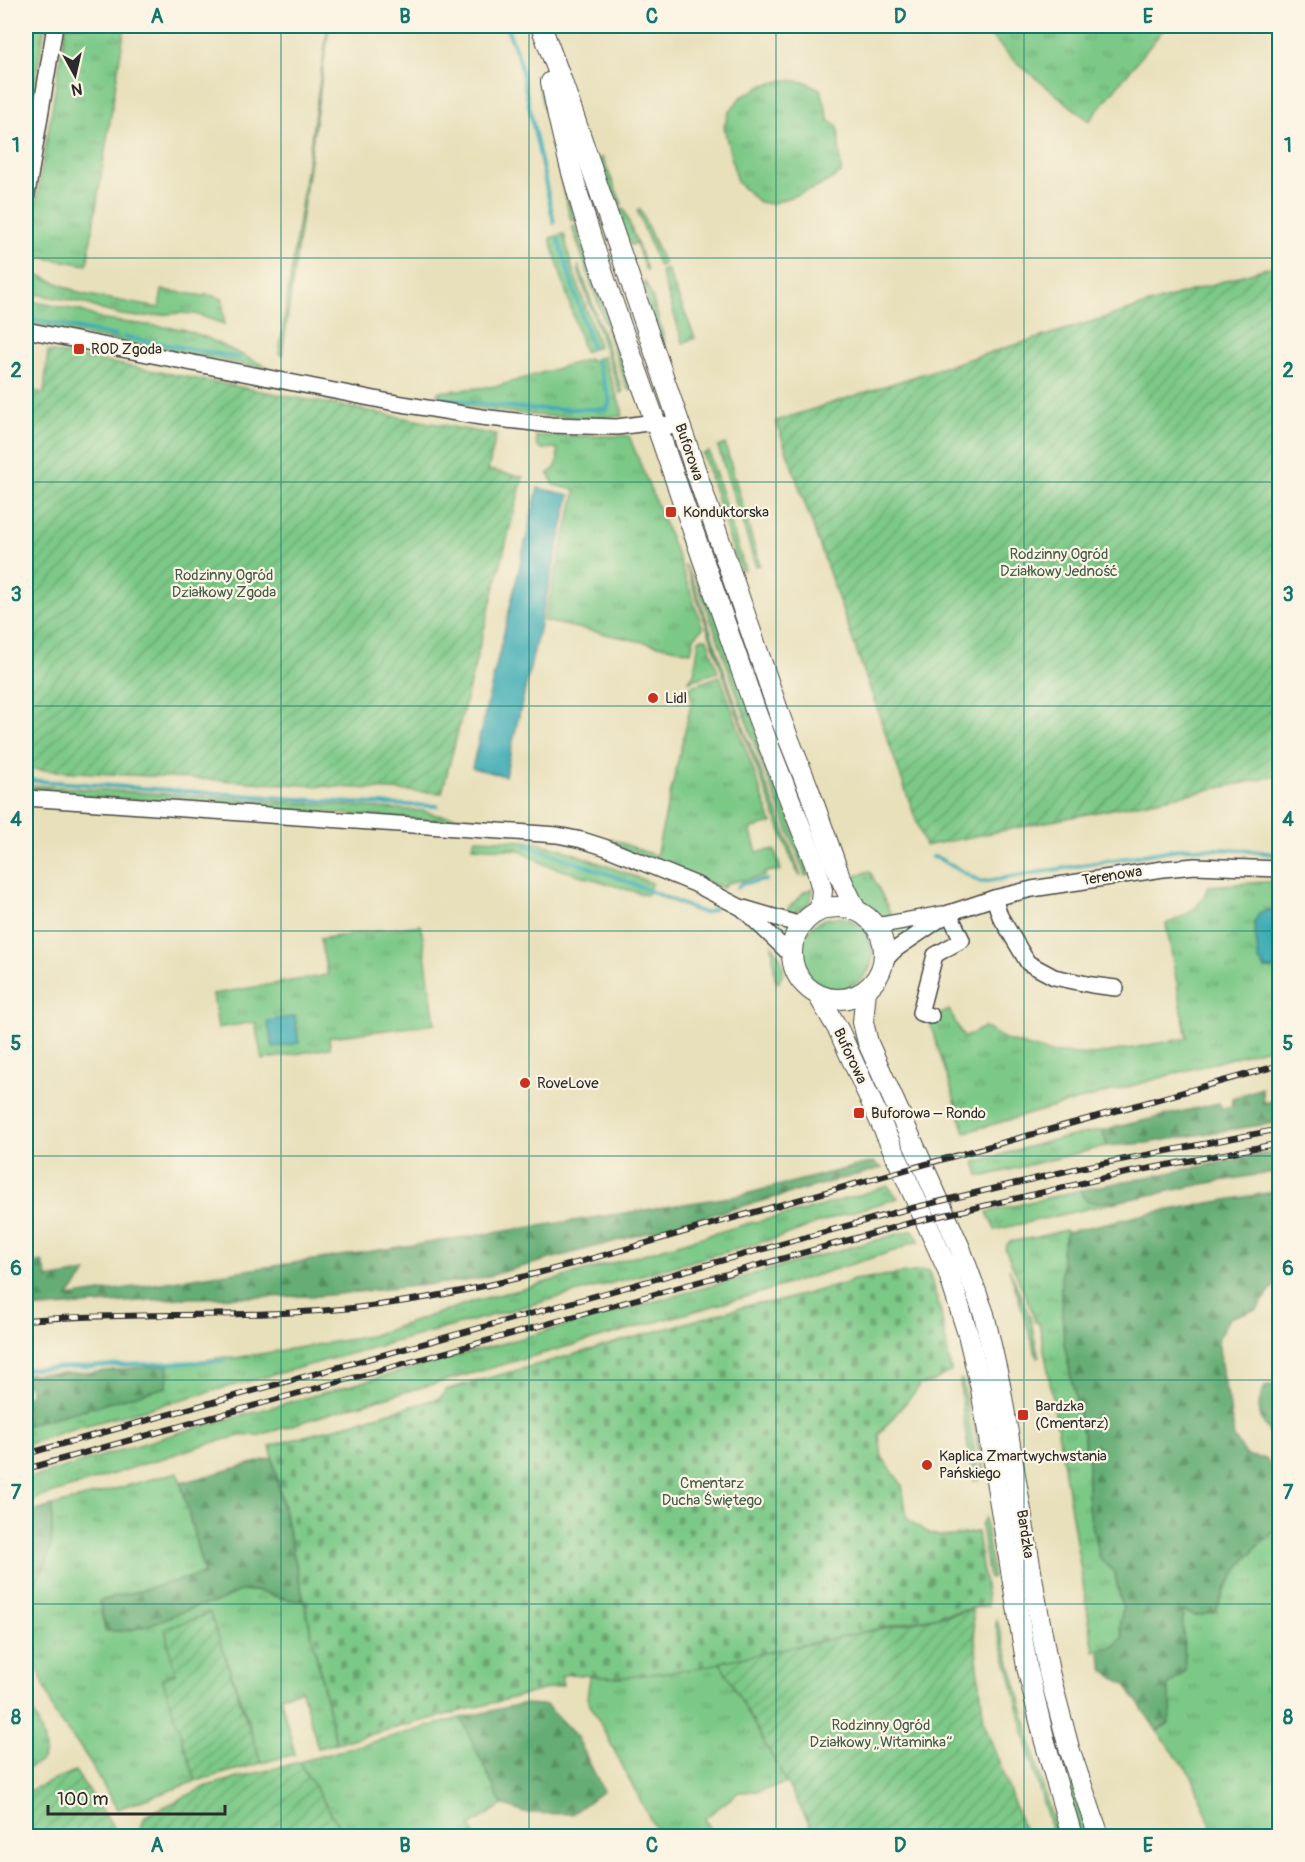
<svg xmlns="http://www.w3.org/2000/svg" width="1305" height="1862" font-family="Pangolin,sans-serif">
<defs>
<pattern id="grass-tufts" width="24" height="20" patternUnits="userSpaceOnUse" patternTransform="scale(1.5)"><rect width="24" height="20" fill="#7cc987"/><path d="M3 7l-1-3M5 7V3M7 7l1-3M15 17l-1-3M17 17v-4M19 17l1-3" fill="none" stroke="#66a36f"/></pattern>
<pattern id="forest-firs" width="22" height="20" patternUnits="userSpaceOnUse" patternTransform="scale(1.5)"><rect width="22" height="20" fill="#65ad74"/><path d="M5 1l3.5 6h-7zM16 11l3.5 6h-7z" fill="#538d5f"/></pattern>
<pattern id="cemetery-stones" width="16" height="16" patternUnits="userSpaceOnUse" patternTransform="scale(1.5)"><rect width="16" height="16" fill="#7cc987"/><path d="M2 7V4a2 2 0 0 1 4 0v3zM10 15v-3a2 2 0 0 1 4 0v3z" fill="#66a36f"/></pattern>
<pattern id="garden-furrows" width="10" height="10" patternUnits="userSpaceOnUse" patternTransform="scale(1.5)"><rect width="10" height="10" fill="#7cc987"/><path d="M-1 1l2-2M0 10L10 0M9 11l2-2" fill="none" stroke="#66a36f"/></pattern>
</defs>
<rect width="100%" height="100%" fill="#fcf5e5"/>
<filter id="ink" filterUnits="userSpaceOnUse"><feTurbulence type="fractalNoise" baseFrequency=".0167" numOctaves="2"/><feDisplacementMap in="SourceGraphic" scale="12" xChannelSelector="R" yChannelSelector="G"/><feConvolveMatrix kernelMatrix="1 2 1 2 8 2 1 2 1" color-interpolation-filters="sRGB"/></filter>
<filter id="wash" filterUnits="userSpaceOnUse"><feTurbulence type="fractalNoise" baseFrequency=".008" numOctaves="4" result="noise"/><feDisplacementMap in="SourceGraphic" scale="24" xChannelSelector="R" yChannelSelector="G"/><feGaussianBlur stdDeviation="1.35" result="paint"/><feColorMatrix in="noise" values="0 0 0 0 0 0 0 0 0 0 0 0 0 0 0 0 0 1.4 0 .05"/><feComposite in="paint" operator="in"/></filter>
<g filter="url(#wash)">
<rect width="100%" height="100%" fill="#e8e0bb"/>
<g fill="url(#grass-tufts)" stroke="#547a59" stroke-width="1.5">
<path d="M26 26H45L30 114 26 117Z"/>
<path d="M66 26H125L87 265 33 256 28 250Z"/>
<path d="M328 26H329L282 356 279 353Z"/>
<path d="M981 26H1166L1089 121 1016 62Z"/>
<path d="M785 80 806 82 821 90 829 121 838 126 841 173 818 187 771 204 759 202 737 182 724 127 729 112 741 97 764 85Z"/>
<path d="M541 87 575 220 571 221 539 88Z"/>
<path d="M602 157 622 204 614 207 598 161Z"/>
<path d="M624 209 647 270H646L636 243 631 245 618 222 616 212Z"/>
<path d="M640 209 664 264 659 267 637 210Z"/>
<path d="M576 225 632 391 627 389 572 226Z"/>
<path d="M564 234 571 264 599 346 584 352 550 238Z"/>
<path d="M579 266 623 392 620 393 578 270Z"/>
<path d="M667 269 695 338 683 343 661 272Z"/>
<path d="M34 276H41L82 294 159 308 162 290 205 296 206 294 223 299 224 324 195 314 179 313 139 317 122 315 102 310 84 303 30 293 26 290C25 283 27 278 34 276Z"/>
<path d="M644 280 651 294 665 342C648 331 647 298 644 280Z"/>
<path d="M26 300 81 311 104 320 182 329 205 337 273 370 30 325V321L26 320Z"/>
<path d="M603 357 622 410V416C560 422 498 411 436 402L438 392 498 386 589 359 590 361Z"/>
<path d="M536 436H629L680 562 703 628 694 638 691 652 544 621 576 490 554 485 548 473C560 467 558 460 557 448L542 449 537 446Z"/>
<path d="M725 444 759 563 760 565 756 566 718 447Z"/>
<path d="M709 452 745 570 740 569C725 531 716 492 703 454Z"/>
<path d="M682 534 694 556 810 874 805 876C790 829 769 785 753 739 728 671 708 602 677 536Z"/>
<path d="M705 537 717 561 714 563 715 565H718L830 868 825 870 776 746Z"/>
<path d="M685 564 695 586 746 734 784 829 801 877 795 868 749 748Z"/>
<path d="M702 638 707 639 718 672 689 681 694 674 699 640Z"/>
<path d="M720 676 772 823 750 829 757 852 771 850 775 851 781 870 765 872V876L727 883 723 888 609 844 611 839 656 856 692 700 689 687Z"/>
<path d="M26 785 424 811 437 815 549 825 545 828 26 792Z"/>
<path d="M475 839 527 841 559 848 652 883 646 895 546 865 519 850 472 847Z"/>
<path d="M870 871 893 918C870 918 858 895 849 878Z"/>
<path d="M1279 881V909L1261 912 1254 923 1259 960 1266 969H1279V1045L965 1132 929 1020 949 1010 964 1038 984 1027 1006 1040 1047 1052 1094 1055 1187 1038 1166 924C1187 915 1201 909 1208 886Z"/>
<path d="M813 888C812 907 800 912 783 914L804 892Z"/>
<circle cx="837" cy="953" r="36"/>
<path d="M421 925 435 1024 329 1037 330 1048 262 1060 255 1022 218 1028 213 994 328 975 320 939Z"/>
<path d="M772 945C782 957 788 969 778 983L775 978Z"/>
<path d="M858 1036 913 1160 908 1162 850 1037Z"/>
<path d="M1103 1130 1107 1146 985 1176 979 1175 975 1162 1053 1140Z"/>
<path d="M888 1186 898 1198 836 1217 774 1239 65 1431 26 1445V1425L167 1387 168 1365 225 1357 235 1358 370 1336 477 1300 523 1289 750 1223 805 1211Z"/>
<path d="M1081 1190 1082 1195 1088 1202 1121 1201 995 1230 987 1212Z"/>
<path d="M913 1230 920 1242 910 1243 900 1249 756 1294 351 1407 260 1435 239 1436 207 1444 38 1498 26 1508V1479L178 1433Z"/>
<path d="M1065 1230 1067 1232 1062 1250 1061 1289 1064 1343 1088 1458V1507L1114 1572 1123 1608 1120 1622 1123 1637 1113 1647 1094 1651 1049 1376 1039 1323 1035 1322 1031 1309 1005 1248 1009 1242 1038 1237Z"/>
<path d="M1009 1268 1030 1318 1039 1357 1037 1358Z"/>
<path d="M962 1379 979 1480 974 1481 963 1416 960 1380Z"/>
<path d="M967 1381 970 1383 985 1474 983 1477Z"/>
<path d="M178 1472 204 1574 99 1601 105 1631 144 1627 196 1606 218 1602 240 1591H259L284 1599 304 1601 336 1743 318 1748 302 1690 280 1696 295 1754 261 1763 246 1714 209 1613 166 1629 175 1674 163 1678 196 1781 117 1809 83 1751 55 1715 34 1658 31 1654H26V1581L33 1584C53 1562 53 1534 52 1506Z"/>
<path d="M1014 1513 1090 1836H1081L1045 1711 1009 1514Z"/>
<path d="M985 1518 993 1577 989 1578 981 1525Z"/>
<path d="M1279 1528V1836H1215L1192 1776 1157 1731 1168 1724 1170 1698 1167 1687 1185 1644 1181 1629 1183 1611 1196 1616 1216 1612C1225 1581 1253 1546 1279 1528Z"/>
<path d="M996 1618C1021 1690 1034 1765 1058 1836H1053L1031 1761 1010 1673 996 1627Z"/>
<path d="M720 1662 787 1783 759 1791 739 1792 705 1818 714 1836H659L587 1698 590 1676C634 1679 678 1672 720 1662Z"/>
<path d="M26 1697C32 1711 49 1741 44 1755 42 1763 32 1766 26 1769Z"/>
<path d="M461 1718 502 1805 470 1826 476 1836H345L299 1762Z"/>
</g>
<g fill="url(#forest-firs)" stroke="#486c50" stroke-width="1.5">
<path d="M1262 1088 1263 1103 1279 1100V1122L1146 1143 1107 1146 1103 1130 1219 1103 1221 1108 1233 1106 1232 1098Z"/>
<path d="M1279 1151V1171L1203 1184 1121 1201 1088 1202 1082 1195 1081 1190Z"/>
<path d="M873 1162 882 1168 474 1280 318 1296 181 1298 26 1309V1263L42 1261 48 1279 87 1272 68 1297 737 1196Z"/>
<path d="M1279 1191V1279L1257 1309 1229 1318 1218 1339 1223 1379 1229 1401 1234 1438 1247 1456 1267 1459 1271 1470 1279 1473V1528C1253 1546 1225 1581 1216 1612L1195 1616 1183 1611C1181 1631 1186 1650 1185 1671L1167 1687C1173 1708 1176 1719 1157 1731L1127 1686 1104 1671 1099 1649 1113 1647 1123 1637 1120 1622 1123 1608 1114 1572 1099 1558 1088 1507V1458L1064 1343 1061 1289 1062 1250 1067 1232 1146 1214Z"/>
<path d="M168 1365 167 1387 26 1425V1398L32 1391 26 1383V1374L94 1372Z"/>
<path d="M1274 1385 1279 1389V1444C1262 1426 1252 1410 1265 1387Z"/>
<path d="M272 1458 304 1601C283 1602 262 1587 241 1591 234 1592 227 1598 220 1601 212 1605 202 1604 193 1608 164 1618 137 1634 106 1631L99 1601 204 1574 181 1483Z"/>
<path d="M52 1506C53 1534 53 1562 33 1584L26 1581V1518L36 1511Z"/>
<path d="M521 1704 546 1705 577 1737 603 1791 572 1814 525 1813 502 1805 461 1718Z"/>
</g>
<path fill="url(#cemetery-stones)" stroke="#547a59" stroke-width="1.5" d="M928 1270 941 1313 951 1371 932 1382 918 1385V1388L879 1434 882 1457 902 1485 907 1518C934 1541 943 1538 977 1532L988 1605 693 1669 618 1678 569 1674 561 1676 563 1685 336 1743 270 1446 440 1398 446 1390 757 1303H771L847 1283 853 1280Z"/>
<g fill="url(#garden-furrows)" stroke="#547a59" stroke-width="1.5">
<path d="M1279 264V776L925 846 776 421 963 361Z"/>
<path d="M48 351 496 435 488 470 523 477 442 793 26 769V390L44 393Z"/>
<path d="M972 1610 984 1722 1026 1836H816L720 1662Z"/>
<path d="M210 1613 261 1763 196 1781 162 1678 175 1674 165 1629Z"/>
<path d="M299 1762 345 1836H140L139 1833 145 1816 207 1786Z"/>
<path d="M75 1771 120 1836H26V1792Z"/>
</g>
<g fill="#3aabb4" stroke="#326b70" stroke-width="1.5">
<path d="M538 488 570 495 505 776 472 768Z"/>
<path d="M1279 909V969H1266L1259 960 1254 923 1260 912Z"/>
<path d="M295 1016 299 1043 273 1048 267 1021Z"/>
</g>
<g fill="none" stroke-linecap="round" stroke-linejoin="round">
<g stroke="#3aabb4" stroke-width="4">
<path d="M506 26 519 58 554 223"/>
<path d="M558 238 592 348"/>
<path d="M34 320 116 336"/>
<path d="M124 337 239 358"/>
<path d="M438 397 488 405 532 409H607L610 400 596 359"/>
<path d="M26 780 353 803 437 806"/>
<path d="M526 845 614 876 698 911 704 913 714 909"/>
<path d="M932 857 938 858 981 882 1185 848 1244 850 1280 855"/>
<path d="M737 888 743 883 766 880"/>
<path d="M26 1369 223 1361"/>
</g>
</g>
</g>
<g filter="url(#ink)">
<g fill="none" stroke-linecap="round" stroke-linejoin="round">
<g stroke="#474641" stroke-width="18">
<g id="minor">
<path d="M26 200 55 26"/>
<path d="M26 330 390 402 481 417 551 425 617 427 655 422 682 429"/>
<path d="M26 798 557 835 582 840 604 847 695 884 740 907 801 925"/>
<path d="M994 898 1000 916 1028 963 1054 977 1092 985 1116 988"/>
<path d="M743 909 792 956"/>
<path d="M876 926 943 914"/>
<path d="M884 961 896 949 949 913 994 898 1032 889 1163 869 1195 866 1280 869"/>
<path d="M931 1016 920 1013 935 955 962 940 949 913"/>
</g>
</g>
<g stroke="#474641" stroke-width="22">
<g id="major">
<path d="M541 26 561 79 782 722 809 790 840 877 856 910"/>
<path d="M551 82C574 203 615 309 656 424 690 521 723 618 757 715 776 766 797 816 816 867L822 890 820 910"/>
<circle cx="838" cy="953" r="46"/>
<path d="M866 990 863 1022 868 1043 960 1248 984 1314 1000 1385 1035 1595 1049 1672 1069 1748 1099 1836"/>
<path d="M818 995 839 1031 947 1268 968 1334 981 1389 1027 1667 1045 1742 1072 1836"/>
</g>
</g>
<use href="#minor" stroke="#fff" stroke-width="15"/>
<use href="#major" stroke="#fff" stroke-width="20"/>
<g stroke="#2b2b2b" stroke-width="6">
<g id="rail">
<path d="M26 1320C152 1310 280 1322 406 1301 521 1283 632 1246 744 1215 923 1165 1101 1115 1280 1065"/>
<path d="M26 1454 904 1210 1079 1168 1280 1129"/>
<path d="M26 1469 910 1223 1121 1174 1280 1143"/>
</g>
</g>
<use href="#rail" stroke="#fcf5e5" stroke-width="4" stroke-dasharray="11" stroke-linecap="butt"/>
</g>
</g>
<path fill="none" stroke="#0f766e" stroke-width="1.5" stroke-opacity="0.55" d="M281 26V1836M529 26V1836M776 26V1836M1024 26V1836M26 258H1280M26 482H1280M26 706H1280M26 931H1280M26 1156H1280M26 1380H1280M26 1604H1280"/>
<g fill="#c8321e" stroke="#fcf5e5" stroke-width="2">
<rect x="73" y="343" width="12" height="12" rx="3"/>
<rect x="665" y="506" width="12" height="12" rx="3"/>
<circle cx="653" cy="698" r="6"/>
<circle cx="525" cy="1083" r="6"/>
<rect x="853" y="1107" width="12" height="12" rx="3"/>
<rect x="1017" y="1409" width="12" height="12" rx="3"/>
<circle cx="927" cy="1465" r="6"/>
</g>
<g text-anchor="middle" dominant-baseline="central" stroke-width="4.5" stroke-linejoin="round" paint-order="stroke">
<g font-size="15" fill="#2b2b2b" stroke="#fcf5e5" text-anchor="start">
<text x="91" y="349">ROD Zgoda</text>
<text x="683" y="512">Konduktorska</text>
<text x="665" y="698">Lidl</text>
<text x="537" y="1083">RoveLove</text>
<text x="871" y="1113">Buforowa – Rondo</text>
<text x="1035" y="1406">Bardzka<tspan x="1035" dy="17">(Cmentarz)</tspan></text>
<text x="939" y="1456">Kaplica Zmartwychwstania<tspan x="939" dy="17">Pańskiego</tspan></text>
</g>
<g font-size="15" fill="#2b2b2b" stroke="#fcf5e5">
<text transform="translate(689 452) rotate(71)">Buforowa</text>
<text transform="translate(1112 876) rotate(-9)">Terenowa</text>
<text transform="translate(850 1056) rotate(65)">Buforowa</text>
<text transform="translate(1025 1534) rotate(81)">Bardzka</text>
</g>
<g font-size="15" fill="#435a47" stroke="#fcf5e5">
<text x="1059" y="554">Rodzinny Ogród<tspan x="1059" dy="17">Działkowy Jedność</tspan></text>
<text x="224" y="575">Rodzinny Ogród<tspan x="224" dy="17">Działkowy Zgoda</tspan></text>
<text x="712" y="1483">Cmentarz<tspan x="712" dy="17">Ducha Świętego</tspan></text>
<text x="881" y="1725">Rodzinny Ogród<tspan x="881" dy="17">Działkowy „Witaminka”</tspan></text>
</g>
</g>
<rect width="1305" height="1862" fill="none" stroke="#fcf5e5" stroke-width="66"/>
<g transform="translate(75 75) rotate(172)" stroke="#fcf5e5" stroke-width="4.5" paint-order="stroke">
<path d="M0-4.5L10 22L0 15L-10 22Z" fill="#2b2b2b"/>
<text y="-9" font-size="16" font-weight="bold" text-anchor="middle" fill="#2b2b2b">N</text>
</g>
<path d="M48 1805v9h177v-9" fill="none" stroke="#2b2b2b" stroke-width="3"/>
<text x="57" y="1805" font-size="18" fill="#2b2b2b" stroke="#fcf5e5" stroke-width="4.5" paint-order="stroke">100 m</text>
<rect x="33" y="33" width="1239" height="1796" fill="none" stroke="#0f766e" stroke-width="2"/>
<g font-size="20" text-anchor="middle" font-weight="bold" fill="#0f766e">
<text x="157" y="23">A</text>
<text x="405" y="23">B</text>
<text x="652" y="23">C</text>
<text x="900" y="23">D</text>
<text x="1148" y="23">E</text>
<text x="16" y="152">1</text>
<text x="1288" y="152">1</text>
<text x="16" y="377">2</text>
<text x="1288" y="377">2</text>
<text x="16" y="601">3</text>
<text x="1288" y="601">3</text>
<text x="16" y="826">4</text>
<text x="1288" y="826">4</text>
<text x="16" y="1050">5</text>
<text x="1288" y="1050">5</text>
<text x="16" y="1275">6</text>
<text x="1288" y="1275">6</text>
<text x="16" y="1499">7</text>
<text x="1288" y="1499">7</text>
<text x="16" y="1724">8</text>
<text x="1288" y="1724">8</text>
<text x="157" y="1852">A</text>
<text x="405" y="1852">B</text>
<text x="652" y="1852">C</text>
<text x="900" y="1852">D</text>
<text x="1148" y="1852">E</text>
</g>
</svg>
